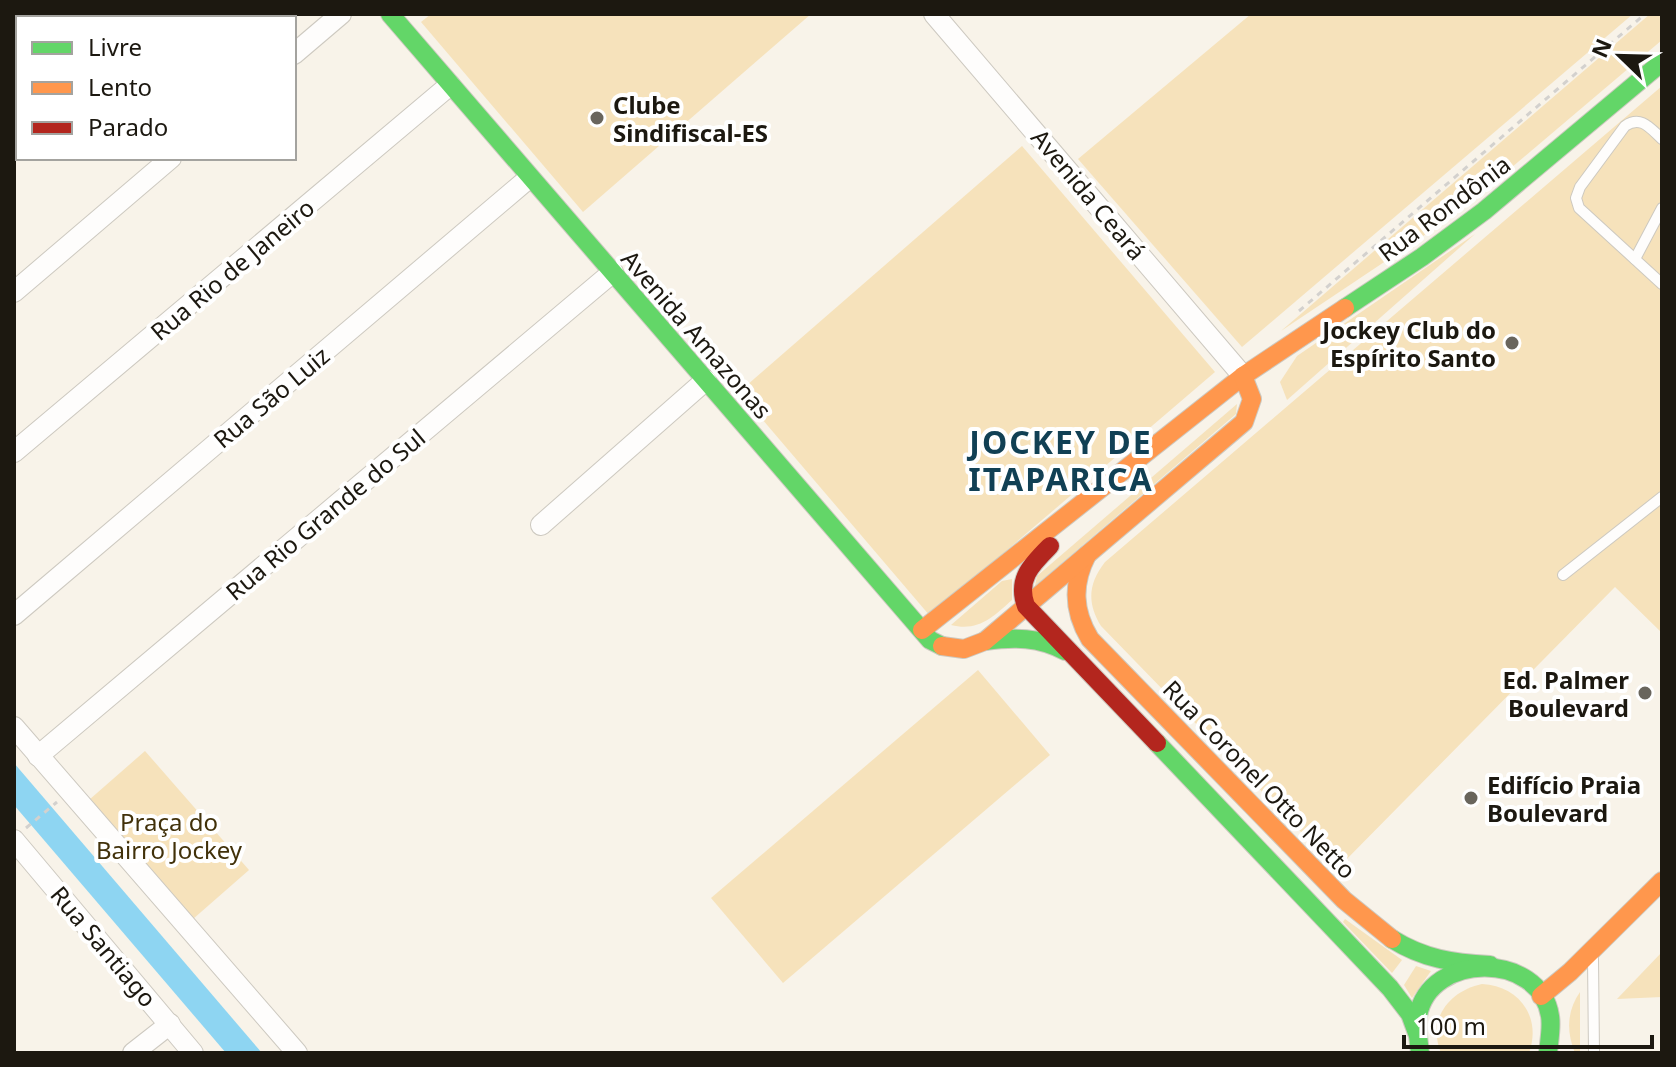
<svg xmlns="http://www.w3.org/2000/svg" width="1676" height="1067" font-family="'Noto Sans',sans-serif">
<rect width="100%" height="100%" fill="#f8f3e9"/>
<g fill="#f6e2bb">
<path d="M431 14H811L583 212 421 22Z"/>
<path d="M1251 14H1633L1242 347 1078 159Z"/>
<path d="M1650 14H1662V40L1459 212 1281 331Z"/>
<path d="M1662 86V633L1615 587 1337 869 1101 626C1087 603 1088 584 1105 562Z"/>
<path d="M1022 146 1215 372 930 616 739 392Z"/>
<path d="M1475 234 1287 400 1280 382 1297 356Z"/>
<path d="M1237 404 1236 414 1035 586 1037 576Z"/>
<path d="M1012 579V600C993 617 978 632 951 625L1002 581Z"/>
<path d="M978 670 1050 755 783 983 711 898Z"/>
<path d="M145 751 249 870 193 919 89 800Z"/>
<path d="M1345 919 1402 960 1392 973 1343 922Z"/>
<path d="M1662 952V997L1617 999Z"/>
<path d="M1416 966 1431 971 1412 998 1404 985Z"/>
<path d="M1482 984C1519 986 1542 1017 1529 1053H1441C1427 1019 1449 991 1482 984Z"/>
<path d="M1580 992V1053H1575C1566 1031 1567 1011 1580 992Z"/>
</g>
<path fill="#8ed5f2" d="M14 763 262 1053H226L14 805Z"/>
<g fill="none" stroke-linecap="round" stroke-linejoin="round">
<g stroke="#cdc9c0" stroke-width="12">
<g id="lane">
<path d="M1662 139C1650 128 1641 115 1625 126L1580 187 1576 198 1579 208 1662 284"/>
<path d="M1635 259 1662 208"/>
<path d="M1563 575 1662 497"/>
<path d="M1593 959 1594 1053"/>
</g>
</g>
<g stroke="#cdc9c0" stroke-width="22">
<g id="street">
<path d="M934 14 1243 376"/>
<path d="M141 18 145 14"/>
<path d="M294 54 341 14"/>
<path d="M14 125 18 122"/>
<path d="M14 292 171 158"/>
<path d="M14 452 450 85"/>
<path d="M541 525 706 380"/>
<path d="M14 615 529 178"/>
<path d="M14 727 297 1053"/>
<path d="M38 756 613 272"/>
<path d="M14 840 193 1053"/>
<path d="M133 1053 170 1024"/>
</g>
</g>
<g stroke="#cdc9c0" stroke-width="20">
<g id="fast">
<path d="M390 14 930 640 942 646"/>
<path d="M1345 308 1422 257 1484 211 1662 62"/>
<path d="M985 641C1014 637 1039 637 1065 651"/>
<path d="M1157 743 1390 988 1410 1014 1417 1033"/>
<path d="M1392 939C1424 959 1453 963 1490 965"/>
<path d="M1420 1053C1419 1042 1416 1027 1418 1016 1429 952 1540 951 1550 1016 1552 1027 1549 1042 1548 1053"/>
</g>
</g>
<g stroke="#cdc9c0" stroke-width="20">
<g id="slow">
<path d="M1087 555C1072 584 1073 611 1090 639L1344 900 1392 939"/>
<path d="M922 630 1243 376 1345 308"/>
<path d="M942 646 964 649 985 641 1244 422 1252 399 1243 376"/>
<path d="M1541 996 1570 972 1662 881"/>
</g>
</g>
<g stroke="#cdc9c0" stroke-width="20">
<path id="jam" d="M1050 546C1032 564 1016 579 1026 606L1157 743"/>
</g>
<g stroke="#d3d1ce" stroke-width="3" stroke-dasharray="6 6" stroke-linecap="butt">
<path d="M1299 311 1645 14"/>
<path d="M26 828 57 802"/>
</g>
<use href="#lane" stroke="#fefdfc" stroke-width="10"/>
<use href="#street" stroke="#fefdfc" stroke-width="20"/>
<use href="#fast" stroke="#63d668" stroke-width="18"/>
<use href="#slow" stroke="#ff974d" stroke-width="18"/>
<use href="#jam" stroke="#b3261e" stroke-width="18"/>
</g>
<g fill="#69655c" stroke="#fff" stroke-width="3">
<circle cx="597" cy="118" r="8"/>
<circle cx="1512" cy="343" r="8"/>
<circle cx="1645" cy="693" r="8"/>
<circle cx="1471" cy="798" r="8"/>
</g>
<g text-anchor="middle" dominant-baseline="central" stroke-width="8" stroke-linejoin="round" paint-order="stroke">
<g font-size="24" font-weight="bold" fill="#1c1810" stroke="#fff" text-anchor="start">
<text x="613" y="104">Clube<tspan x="613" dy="28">Sindifiscal-ES</tspan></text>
<text x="1496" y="329" text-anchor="end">Jockey Club do<tspan x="1496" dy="28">Espírito Santo</tspan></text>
<text x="1629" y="679" text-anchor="end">Ed. Palmer<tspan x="1629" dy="28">Boulevard</tspan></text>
<text x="1487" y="784">Edifício Praia<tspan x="1487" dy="28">Boulevard</tspan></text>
</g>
<g font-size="24" fill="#1c1810" stroke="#fff">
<text transform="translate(1089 194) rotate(50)">Avenida Ceará</text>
<text transform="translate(1444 208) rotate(-37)">Rua Rondônia</text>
<text transform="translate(232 269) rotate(-40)">Rua Rio de Janeiro</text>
<text transform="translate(697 334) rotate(49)">Avenida Amazonas</text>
<text transform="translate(271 397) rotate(-40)">Rua São Luiz</text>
<text transform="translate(325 514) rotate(-40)">Rua Rio Grande do Sul</text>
<text transform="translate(1260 779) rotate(46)">Rua Coronel Otto Netto</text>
<text transform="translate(104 946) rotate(50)">Rua Santiago</text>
</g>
<g font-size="24" fill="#41310a" stroke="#fff">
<text x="169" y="821">Praça do<tspan x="169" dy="28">Bairro Jockey</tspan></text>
</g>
<g font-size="32" font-weight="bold" letter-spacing="2" fill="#114054" stroke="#fff">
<text x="1061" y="441">JOCKEY DE<tspan x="1061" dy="37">ITAPARICA</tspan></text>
</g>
</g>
<rect width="1676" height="1067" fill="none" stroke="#1c1810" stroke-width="32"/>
<rect x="16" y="16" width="280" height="144" fill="#ffffff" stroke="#a4a39f" stroke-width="2"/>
<rect x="32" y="42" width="40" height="12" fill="#63d668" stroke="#a4a39f" stroke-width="2"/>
<text x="88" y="56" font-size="24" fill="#1c1810">Livre</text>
<rect x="32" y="82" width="40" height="12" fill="#ff974d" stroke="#a4a39f" stroke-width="2"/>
<text x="88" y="96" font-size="24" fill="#1c1810">Lento</text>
<rect x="32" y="122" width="40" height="12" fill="#b3261e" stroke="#a4a39f" stroke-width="2"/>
<text x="88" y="136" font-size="24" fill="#1c1810">Parado</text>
<g transform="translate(1620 56) rotate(293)" stroke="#ffffff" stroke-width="6" paint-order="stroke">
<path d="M0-6L14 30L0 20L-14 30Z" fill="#1c1810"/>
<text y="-12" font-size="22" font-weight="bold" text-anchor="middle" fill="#1c1810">N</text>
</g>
<path d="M1404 1035v12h248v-12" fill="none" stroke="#1c1810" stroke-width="4"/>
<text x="1416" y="1035" font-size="24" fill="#1c1810" stroke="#ffffff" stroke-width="6" paint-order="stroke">100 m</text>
</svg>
